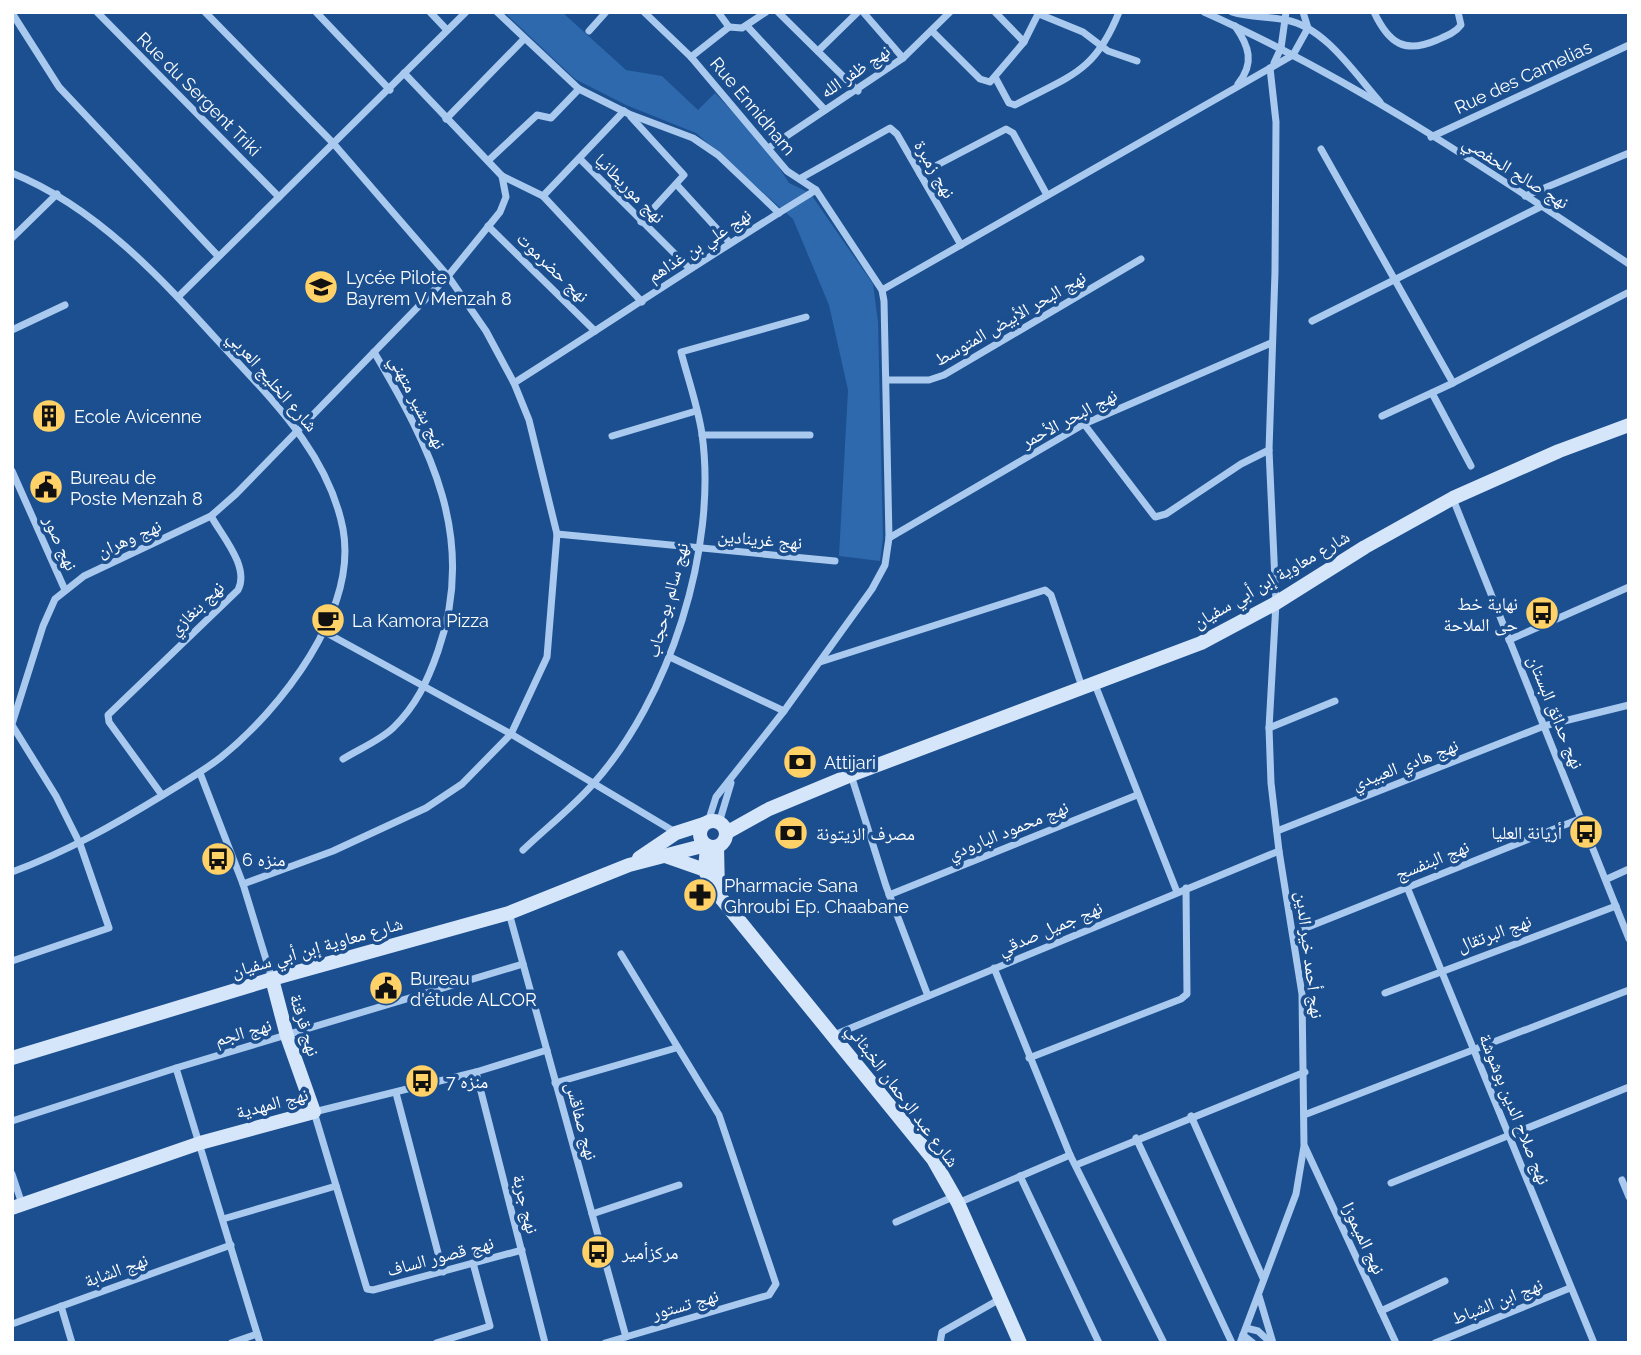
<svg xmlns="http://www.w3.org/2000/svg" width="1641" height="1355" font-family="Raleway,'Noto Naskh Arabic',sans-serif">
<rect width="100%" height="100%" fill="#1b4f8f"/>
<path fill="#2e69ad" d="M504 12H562L626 70 662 76 698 110 715 93 767 149 789 183 810 193 873 284 878 322 883 538 880 561 839 556 848 390 829 305 793 219 696 133 626 105 575 79Z"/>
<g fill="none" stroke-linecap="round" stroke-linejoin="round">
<g stroke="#a9c9ee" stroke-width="7">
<path d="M97 12 279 197"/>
<path d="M205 12 333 143 448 276 486 331 514 383 529 420 557 534 547 657 511 734 462 784 426 808 333 851 243 884"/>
<path d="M316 12 390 90"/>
<path d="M430 12 447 30"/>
<path d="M497 12 579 89 629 114 693 138 718 155 779 213"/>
<path d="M644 12 691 57 787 171 816 190 882 290 884 301 889 538 885 565 872 589 784 711 716 797 708 822"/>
<path d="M718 12 729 27"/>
<path d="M778 12 858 91"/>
<path d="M863 12 903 58"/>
<path d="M995 12 1024 42"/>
<path d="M1204 12C1354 79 1493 173 1629 264"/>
<path d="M1232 12C1250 18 1268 16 1286 20 1325 27 1355 74 1380 102"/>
<path d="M1374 12C1389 44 1405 54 1437 40 1446 36 1455 33 1461 25L1458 12"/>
<path d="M12 13 59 87 218 256"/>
<path d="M1039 14 1083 32 1108 51 1137 61"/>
<path d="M747 26 825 110"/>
<path d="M1235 26C1249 46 1255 63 1238 84"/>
<path d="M589 31 606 12"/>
<path d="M932 31 980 79 990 82 1024 42 1039 12"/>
<path d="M818 51 858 12"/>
<path d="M691 57 729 27 742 28 766 12"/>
<path d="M1274 63 1281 48 1286 12"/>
<path d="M995 77 1009 103 1015 105C1069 76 1095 73 1119 12"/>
<path d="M631 117 684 175 641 222"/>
<path d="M446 119 524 39"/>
<path d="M1431 137 1629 45"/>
<path d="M770 147 903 58 950 12"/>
<path d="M1321 149 1453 383"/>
<path d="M490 159 537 115 551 118 579 89"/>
<path d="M580 159 689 268"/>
<path d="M12 173C96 207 160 277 219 342 270 398 328 452 343 529 358 611 281 709 220 758 202 772 182 783 163 795 114 825 66 852 12 872"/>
<path d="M920 174 1006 129 1013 133 1047 195"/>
<path d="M502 176 543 196 642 302"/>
<path d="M801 178 890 128 897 134 961 245"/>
<path d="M677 185 729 242"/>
<path d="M543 196 624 111"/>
<path d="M1525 196 1629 153"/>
<path d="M488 226 595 331"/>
<path d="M12 238 57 194"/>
<path d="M882 290 1293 55 1308 28 1303 12"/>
<path d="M178 297 466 12"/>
<path d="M1312 321 1542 206"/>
<path d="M12 330 65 305"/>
<path d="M887 380H929L944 375 1141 259"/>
<path d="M514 383C615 319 714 252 816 190"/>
<path d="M1432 393 1471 466"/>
<path d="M1382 416 1453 383 1629 292"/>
<path d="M1084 424 1155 517 1166 514 1241 464 1269 450"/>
<path d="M702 435H810"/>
<path d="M612 436 696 411"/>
<path d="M12 471 65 590"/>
<path d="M1453 499 1629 939"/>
<path d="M557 534 835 561"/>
<path d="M889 538 1084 424 1271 343"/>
<path d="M323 631 511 734 675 832"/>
<path d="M1509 640 1629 587"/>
<path d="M670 657 784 711"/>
<path d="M820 662 1045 590 1051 595 1082 687"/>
<path d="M1094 682 1177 892"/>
<path d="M12 724 43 626 55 599 84 576 211 516 236 494 448 276 500 212 506 197 502 176 404 73"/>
<path d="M12 725 56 796 80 844 109 928 12 961"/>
<path d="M1269 728 1335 701"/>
<path d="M343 759C359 749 379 741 393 728 416 706 428 680 438 651 478 538 430 447 374 352"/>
<path d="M200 773 243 884 272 979"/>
<path d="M851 775 886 886 928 996"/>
<path d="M162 795 109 722 108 715 238 590C250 567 222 536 211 516"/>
<path d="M719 823 731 783"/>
<path d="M1277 831 1544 726 1629 705"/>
<path d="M523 850C546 828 572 808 593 784 669 700 718 548 702 434 698 407 688 379 681 352L806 317"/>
<path d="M1607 879 1629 869"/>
<path d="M1407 887 1594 1343"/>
<path d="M889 895 1137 795"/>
<path d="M509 913 626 1337"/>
<path d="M1293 933 1582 818"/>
<path d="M994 968 1070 1155 1164 1343"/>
<path d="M1385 993 1616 906"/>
<path d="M834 1035 1279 851"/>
<path d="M1029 1058 1181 999 1187 994 1186 888"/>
<path d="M176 1068 260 1343"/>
<path d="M476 1072 545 1343"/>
<path d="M555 1083 676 1048"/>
<path d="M396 1093 443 1272"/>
<path d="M1304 1115 1629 990"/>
<path d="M1191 1116 1263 1278"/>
<path d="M12 1121 176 1068 523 964"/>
<path d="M1136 1138 1232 1343"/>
<path d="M1305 1147 1396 1343"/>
<path d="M1076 1165 1305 1072"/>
<path d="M12 1174 22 1204"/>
<path d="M1020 1176 1099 1343"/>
<path d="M1622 1180 1629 1197"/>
<path d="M1391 1183 1629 1087"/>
<path d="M958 1203 1070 1155"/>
<path d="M592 1214 679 1185"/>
<path d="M223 1219 336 1186"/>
<path d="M896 1222 955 1196"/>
<path d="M522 1250 373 1290 367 1289 314 1112 476 1072 547 1050"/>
<path d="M1259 1296 1273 1343"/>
<path d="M61 1306 72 1343"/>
<path d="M1381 1311 1445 1281"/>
<path d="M12 1324 231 1245"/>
<path d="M1246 1328 1258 1331 1271 1343"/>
<path d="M1243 1335 1253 1343"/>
<path d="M231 1343 257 1334"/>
<path d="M436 1343 490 1326 473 1263"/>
<path d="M605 1343 769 1295 776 1284 719 1115 621 954"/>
<path d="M940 1343 942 1332 1000 1299"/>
<path d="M1240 1343 1296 1194 1304 1146 1302 994 1279 851 1271 783 1269 728 1276 603 1269 450 1275 272 1276 122 1270 68"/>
<path d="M1435 1343 1570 1288"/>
</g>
<g stroke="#d6e6fa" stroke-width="14">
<circle cx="713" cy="834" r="13"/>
<path d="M726 833 769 809 851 775 1201 643 1276 603 1365 547 1453 498 1559 451 1629 425"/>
<path d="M707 846 705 870 712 887 933 1159 958 1203 1020 1343"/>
<path d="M717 847 718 892"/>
<path d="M665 856 705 870"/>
<path d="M639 858 676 833 704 824"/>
<path d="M12 1058 272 979 509 913 629 865 706 845"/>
<path d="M12 1208 200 1143 314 1112 287 1036 272 979"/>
</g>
</g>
<defs>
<g id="school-disc" transform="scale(1.75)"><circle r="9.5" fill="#ffd166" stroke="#1b4f8f"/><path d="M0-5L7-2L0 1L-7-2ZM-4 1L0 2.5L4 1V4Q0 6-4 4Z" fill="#111"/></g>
<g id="building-disc" transform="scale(1.75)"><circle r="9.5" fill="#ffd166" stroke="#1b4f8f"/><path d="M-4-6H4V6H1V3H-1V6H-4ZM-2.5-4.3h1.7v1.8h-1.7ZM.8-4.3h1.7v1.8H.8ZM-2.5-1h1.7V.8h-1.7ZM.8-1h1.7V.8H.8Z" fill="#111"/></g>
<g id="civic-disc" transform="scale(1.75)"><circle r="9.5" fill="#ffd166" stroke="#1b4f8f"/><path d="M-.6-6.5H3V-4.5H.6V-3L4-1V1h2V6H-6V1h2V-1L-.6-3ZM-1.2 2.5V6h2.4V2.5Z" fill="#111"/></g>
<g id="bus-disc" transform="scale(1.75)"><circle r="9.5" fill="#ffd166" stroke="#1b4f8f"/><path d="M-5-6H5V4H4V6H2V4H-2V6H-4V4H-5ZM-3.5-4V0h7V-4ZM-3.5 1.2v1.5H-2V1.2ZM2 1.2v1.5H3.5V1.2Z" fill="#111"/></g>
<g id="cafe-disc" transform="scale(1.75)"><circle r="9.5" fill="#ffd166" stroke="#1b4f8f"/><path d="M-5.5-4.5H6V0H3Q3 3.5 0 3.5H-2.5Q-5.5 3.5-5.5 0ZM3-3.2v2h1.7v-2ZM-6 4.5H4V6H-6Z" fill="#111"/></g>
<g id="bank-disc" transform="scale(1.75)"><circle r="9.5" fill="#ffd166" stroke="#1b4f8f"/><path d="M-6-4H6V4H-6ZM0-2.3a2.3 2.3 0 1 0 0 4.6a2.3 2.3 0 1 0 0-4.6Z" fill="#111"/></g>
<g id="pharmacy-disc" transform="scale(1.75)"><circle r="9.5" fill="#ffd166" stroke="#1b4f8f"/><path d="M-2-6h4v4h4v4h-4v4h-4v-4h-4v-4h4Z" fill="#111"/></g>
</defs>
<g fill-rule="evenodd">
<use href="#school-disc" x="321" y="287"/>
<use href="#building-disc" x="49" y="416"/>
<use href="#civic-disc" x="46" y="487"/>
<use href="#bus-disc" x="1542" y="613"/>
<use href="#cafe-disc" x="328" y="620"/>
<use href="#bank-disc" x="800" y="762"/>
<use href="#bus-disc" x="1586" y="832"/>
<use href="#bank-disc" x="791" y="833"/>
<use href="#bus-disc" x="218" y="859"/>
<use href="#pharmacy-disc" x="700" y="895"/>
<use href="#civic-disc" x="386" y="988"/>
<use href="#bus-disc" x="422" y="1081"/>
<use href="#bus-disc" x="598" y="1252"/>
</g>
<g text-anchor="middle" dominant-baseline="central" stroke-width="7" stroke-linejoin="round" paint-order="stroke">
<g font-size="18" fill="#fff" stroke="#1b4f8f">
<text transform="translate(855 71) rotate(-34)">نهج ظفر الله</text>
<text transform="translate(1523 77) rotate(-25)">Rue des Camelias</text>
<text transform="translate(199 94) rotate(45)">Rue du Sergent Triki</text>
<text transform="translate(753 106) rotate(50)">Rue Ennidham</text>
<text transform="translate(935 169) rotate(60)">نهج زمبرة</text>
<text transform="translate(1516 172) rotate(32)">نهج صالح الحفصي</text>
<text transform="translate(630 188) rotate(45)">نهج موريطانيا</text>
<text transform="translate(699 245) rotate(-33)">نهج علي بن غذاهم</text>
<text transform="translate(553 267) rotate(44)">نهج حضرموت</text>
<text transform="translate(1010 318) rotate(-30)">نهج البحر الأبيض المتوسط</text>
<text transform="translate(273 381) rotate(49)">شارع الخليج العربي</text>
<text transform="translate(418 402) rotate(63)">نهج بشير متهني</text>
<text transform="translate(1069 418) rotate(-28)">نهج البحر الأحمر</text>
<text transform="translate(129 538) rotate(-24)">نهج وهران</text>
<text transform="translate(760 539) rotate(5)">نهج غرينادين</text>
<text transform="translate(61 543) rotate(66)">نهج صور</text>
<text transform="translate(1271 579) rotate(-30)">شارع معاوية إبن أبي سفيان</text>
<text transform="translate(667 600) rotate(-75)">نهج سالم بوحجاب</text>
<text transform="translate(196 608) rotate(-44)">نهج بنغازي</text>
<text transform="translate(1556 712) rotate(68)">نهج حدائق البستان</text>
<text transform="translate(1405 764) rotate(-21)">نهج هادي العبيدي</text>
<text transform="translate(1008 830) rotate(-22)">نهج محمود البارودي</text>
<text transform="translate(1432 860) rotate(-22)">نهج البنفسج</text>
<text transform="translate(1050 928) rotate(-23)">نهج جميل صدقي</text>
<text transform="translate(1494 933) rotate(-20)">نهج البرتقال</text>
<text transform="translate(317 947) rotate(-16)">شارع معاوية إبن أبي سفيان</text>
<text transform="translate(1310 955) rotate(83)">نهج أحمد خير الدين</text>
<text transform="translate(305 1025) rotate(73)">نهج قرقنة</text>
<text transform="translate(243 1032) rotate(-16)">نهج الجم</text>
<text transform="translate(903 1095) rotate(53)">شارع عبد الرحمان الخبثاني</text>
<text transform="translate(272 1103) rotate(-15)">نهج المهدية</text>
<text transform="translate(1515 1109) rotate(68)">نهج صلاح الدين بوشوشة</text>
<text transform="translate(582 1121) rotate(75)">نهج صفاقس</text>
<text transform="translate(526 1204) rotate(76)">نهج جربة</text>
<text transform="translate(1364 1238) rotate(65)">نهج الميموزا</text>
<text transform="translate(440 1256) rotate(-15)">نهج قصور الساف</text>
<text transform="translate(116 1270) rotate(-20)">نهج الشابة</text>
<text transform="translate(1497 1301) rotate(-22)">نهج ابن الشباط</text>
<text transform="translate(685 1304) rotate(-16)">نهج تستور</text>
</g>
<g font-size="18" fill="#fff" stroke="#1b4f8f" text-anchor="start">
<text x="346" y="277">Lycée Pilote<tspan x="346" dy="21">Bayrem V Menzah 8</tspan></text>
<text x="74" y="416">Ecole Avicenne</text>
<text x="70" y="477">Bureau de<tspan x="70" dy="21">Poste Menzah 8</tspan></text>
<text x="1518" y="603" text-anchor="end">نهاية خط<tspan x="1518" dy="21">حى الملاحة</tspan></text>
<text x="352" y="620">La Kamora Pizza</text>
<text x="824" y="762">Attijari</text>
<text x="1562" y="832" text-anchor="end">أريانة العليا</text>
<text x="816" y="833">مصرف الزيتونة</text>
<text x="242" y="859">منزه 6</text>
<text x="724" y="885">Pharmacie Sana<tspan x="724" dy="21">Ghroubi Ep. Chaabane</tspan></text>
<text x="410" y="978">Bureau<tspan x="410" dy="21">d'étude ALCOR</tspan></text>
<text x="446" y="1081">منزه 7</text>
<text x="622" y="1252">مركزأمير</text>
</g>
</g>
<rect width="1641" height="1355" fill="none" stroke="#ffffff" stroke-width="28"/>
</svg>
